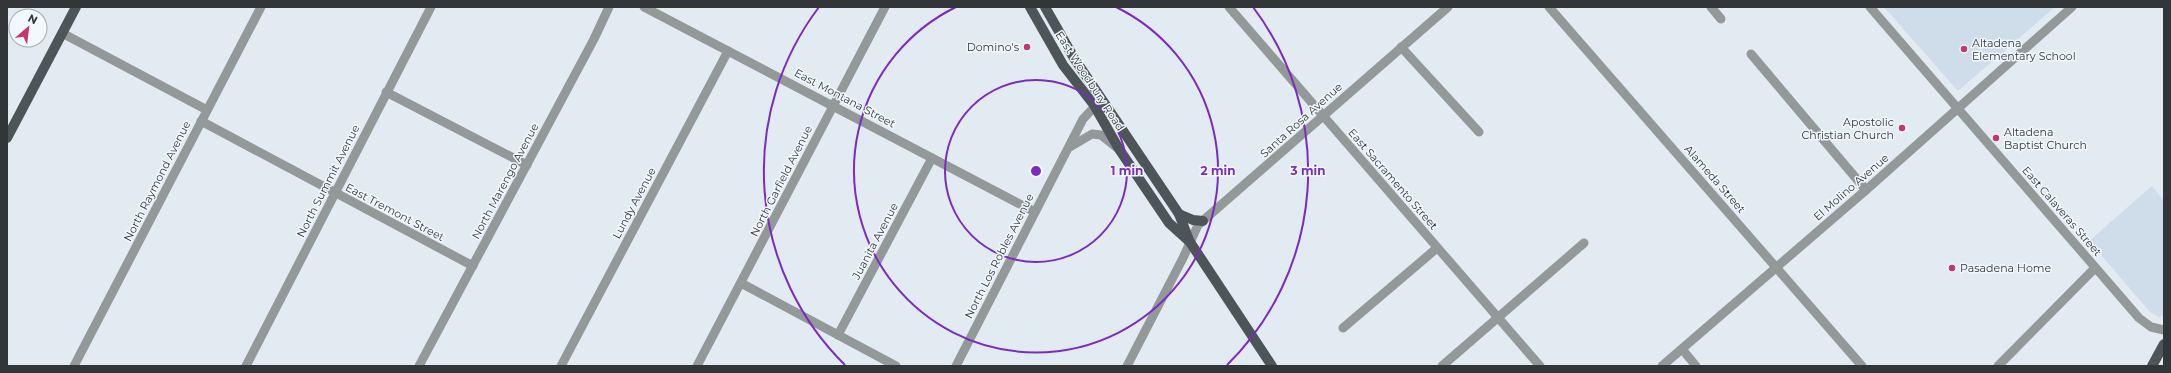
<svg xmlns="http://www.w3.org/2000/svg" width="2171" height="373" font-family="Montserrat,sans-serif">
<rect width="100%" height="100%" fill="#e2ebf2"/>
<g fill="#cedde9">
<path d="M1884 7H2055L1958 91Z"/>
<path d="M2152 186 2164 201V315L2159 317 2150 312 2089 241Z"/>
</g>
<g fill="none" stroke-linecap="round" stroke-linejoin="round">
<g stroke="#939899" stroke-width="9">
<path d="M644 7 1035 212"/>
<path d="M1229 7 1540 366"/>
<path d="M1549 7 1862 366"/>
<path d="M1711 7 1721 19"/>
<path d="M1870 7 2139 318 2151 327 2164 330"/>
<path d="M62 33 207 110"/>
<path d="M1401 47 1479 132"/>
<path d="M1751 54 1866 190"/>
<path d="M386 92 527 165"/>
<path d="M201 121 473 266"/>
<path d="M1070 147 1092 134 1101 135 1116 147"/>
<path d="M741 283 896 366"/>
<path d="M1343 328 1437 248"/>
<path d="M838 335 932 158"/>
<path d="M1682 349 1696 366"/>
<path d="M74 366 261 7"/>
<path d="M246 366 431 7"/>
<path d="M419 366 594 39 609 7"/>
<path d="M561 366 728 51"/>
<path d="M697 366 885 7"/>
<path d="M956 366 1083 119 1100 101"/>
<path d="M1127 366 1183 258 1198 225 1448 7"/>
<path d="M1442 366 1584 243"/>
<path d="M1662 366 1866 190 2072 7"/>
<path d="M1998 366 2095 268"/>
</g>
<g stroke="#4d5558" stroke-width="10">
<path d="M1030 7 1063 65 1094 105 1119 149 1169 223 1190 242 1272 366"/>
<path d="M1045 7 1074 58 1179 214 1189 240"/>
<path d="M7 138 76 7"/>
<path d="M1179 214 1193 220 1203 221"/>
<path d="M2152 366 2164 344"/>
</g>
</g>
<g fill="none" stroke="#7b2cbf" stroke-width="2">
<circle cx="1036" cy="171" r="91"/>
<path d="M1116 7A182 182 0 1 1 956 7"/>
<path d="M845 365A272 272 0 0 1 819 7M1253 7A272 272 0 0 1 1227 365"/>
</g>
<g fill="#c3376c" stroke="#f1f8fe" stroke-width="1.5">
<circle cx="1027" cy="47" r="4"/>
<circle cx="1964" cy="49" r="4"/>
<circle cx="1902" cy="128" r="4"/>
<circle cx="1996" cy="138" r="4"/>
<circle cx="1952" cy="268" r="4"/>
</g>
<g text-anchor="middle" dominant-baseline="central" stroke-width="3" stroke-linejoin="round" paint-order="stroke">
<g font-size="11" fill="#323639" stroke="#f1f8fe" text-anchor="start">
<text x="1972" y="43">Altadena<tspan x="1972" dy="13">Elementary School</tspan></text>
<text x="1019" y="47" text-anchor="end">Domino's</text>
<text x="1894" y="122" text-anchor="end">Apostolic<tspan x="1894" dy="13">Christian Church</tspan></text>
<text x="2004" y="132">Altadena<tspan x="2004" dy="13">Baptist Church</tspan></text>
<text x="1960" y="268">Pasadena Home</text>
</g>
<g font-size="11" fill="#323639" stroke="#f1f8fe">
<text transform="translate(1090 81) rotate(57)">East Woodbury Road</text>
<text transform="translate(845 98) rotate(28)">East Montana Street</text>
<text transform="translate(1301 120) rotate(-42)">Santa Rosa Avenue</text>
<text transform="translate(1393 179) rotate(49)">East Sacramento Street</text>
<text transform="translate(1715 179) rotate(49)">Alameda Street</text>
<text transform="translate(157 181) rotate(-63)">North Raymond Avenue</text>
<text transform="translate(328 181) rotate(-63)">North Summit Avenue</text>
<text transform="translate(505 181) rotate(-62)">North Marengo Avenue</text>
<text transform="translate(781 181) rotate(-63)">North Garfield Avenue</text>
<text transform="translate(1851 187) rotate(-41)">El Molino Avenue</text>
<text transform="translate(634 203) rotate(-62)">Lundy Avenue</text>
<text transform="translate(2062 211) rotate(49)">East Calaveras Street</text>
<text transform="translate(395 212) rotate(28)">East Tremont Street</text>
<text transform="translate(875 241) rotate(-62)">Juanita Avenue</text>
<text transform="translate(999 256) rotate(-63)">North Los Robles Avenue</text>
</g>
</g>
<circle cx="1036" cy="171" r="6" fill="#7b2cbf" stroke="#f1f8fe" stroke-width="2"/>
<g font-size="12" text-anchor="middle" font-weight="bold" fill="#7b2cbf" stroke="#f1f8fe" stroke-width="3" stroke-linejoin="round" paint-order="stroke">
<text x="1127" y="175">1 min</text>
<text x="1218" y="175">2 min</text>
<text x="1308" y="175">3 min</text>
</g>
<rect width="2171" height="373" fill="none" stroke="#323639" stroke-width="16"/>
<g transform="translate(28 28) rotate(28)"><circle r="19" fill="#f1f8fe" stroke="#a5aaaf"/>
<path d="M0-3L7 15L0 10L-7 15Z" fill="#c3376c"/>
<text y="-6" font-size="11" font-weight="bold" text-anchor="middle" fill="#323639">N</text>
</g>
</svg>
